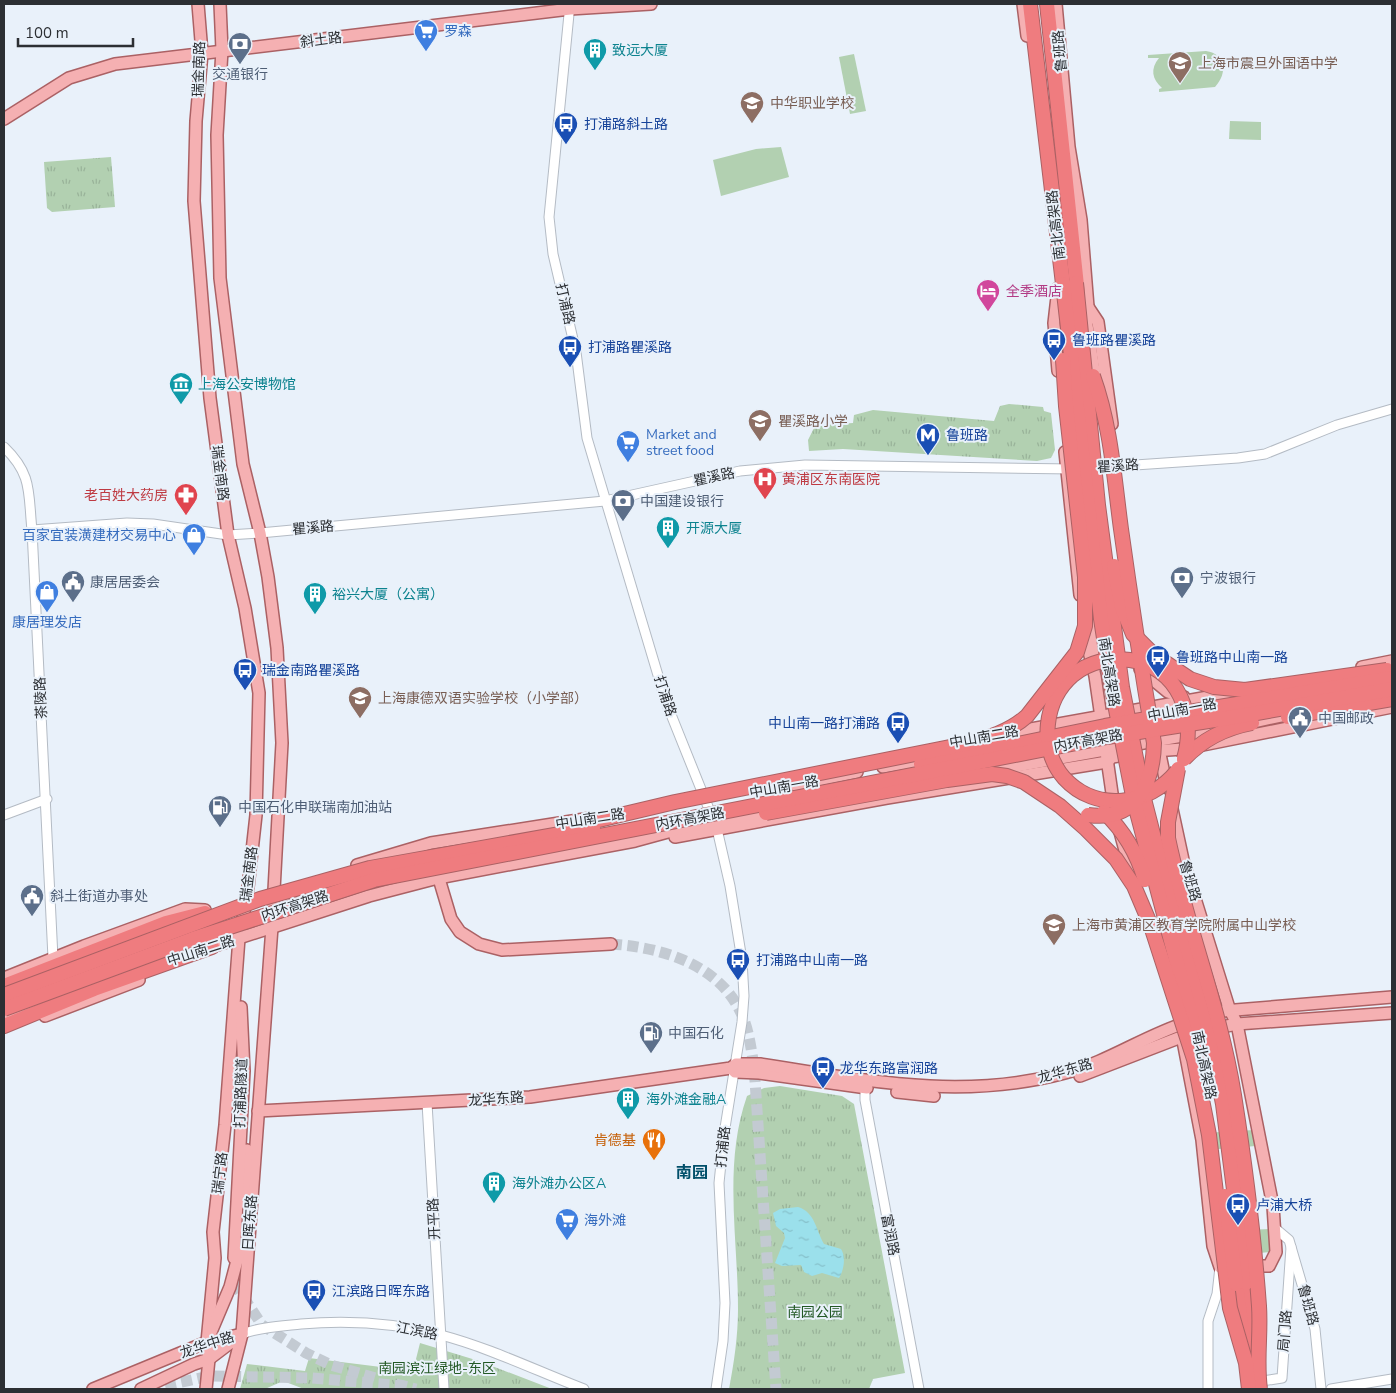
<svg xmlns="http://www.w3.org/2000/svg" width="1396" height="1393" font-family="'Nunito Sans','Noto Sans SC',sans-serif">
<defs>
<pattern id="park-tufts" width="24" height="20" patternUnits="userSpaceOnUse" patternTransform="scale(1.25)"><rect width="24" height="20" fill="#b2d0b1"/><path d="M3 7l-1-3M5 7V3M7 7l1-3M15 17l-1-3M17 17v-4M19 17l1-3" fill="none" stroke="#99b399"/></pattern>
<pattern id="water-ripples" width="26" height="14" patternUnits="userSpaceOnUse" patternTransform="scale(1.25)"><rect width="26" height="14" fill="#9be0eb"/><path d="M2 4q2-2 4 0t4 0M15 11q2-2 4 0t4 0" fill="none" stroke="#86c0ca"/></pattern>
</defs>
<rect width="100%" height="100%" fill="#e9f1fa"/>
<g fill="#b2d0b1">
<path d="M1206 51C1226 54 1228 73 1215 87L1159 92V89L1162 88C1152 79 1150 69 1159 58H1148V55Z"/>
<path d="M854 54 866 111 850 114 839 57Z"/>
<path d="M1230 121 1261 122V140L1229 139Z"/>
<path d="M781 147 789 177 721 196 713 160 756 149Z"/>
<path d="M1254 1130 1256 1146 1206 1150 1204 1133Z"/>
<path d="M1271 1229V1252L1220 1256 1217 1231Z"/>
</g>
<g fill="url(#park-tufts)">
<path d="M111 157 115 207 52 212 47 208 44 162Z"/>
<path d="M1009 404 1043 407 1044 411 1051 413 1055 450 1051 458 1037 461 843 449 809 451 808 440 814 428 823 425 853 423 854 415 873 410 994 421 1000 406Z"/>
<path d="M780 1086 842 1096 854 1104 905 1373 873 1379 869 1389H729C734 1363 738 1336 738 1309 738 1239 723 1164 747 1096L764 1088Z"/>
<path d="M420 1343 479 1361 552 1389H304L283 1381 265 1389H240L247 1364 305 1371 309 1358 413 1371Z"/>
</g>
<path fill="url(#water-ripples)" d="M798 1207C815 1212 816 1230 824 1244L841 1249C846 1257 844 1270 839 1278L822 1273 812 1276 804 1272 801 1265 782 1266 775 1263 785 1238 784 1233 776 1226 773 1213 780 1209Z"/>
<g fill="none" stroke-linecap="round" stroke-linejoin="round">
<g stroke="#c3cad2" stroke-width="11" stroke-dasharray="11 5.5" stroke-linecap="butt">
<path d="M611 944C660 947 719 964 741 1013 749 1029 751 1049 754 1066L776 1389"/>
<path d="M235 1265 240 1292 262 1325 306 1353 331 1365 379 1379"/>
<path d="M396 1384 416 1389"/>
<path d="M149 1389 210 1376 312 1378 404 1386"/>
</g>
<g stroke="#b4bbc4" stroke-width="11">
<g id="minor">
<path d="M570 4 549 217 553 254 576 352 587 438 666 702 717 829 730 886 742 960 744 996 742 1022 724 1134 719 1183 725 1303 723 1341 716 1389"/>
<path d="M4 447C33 475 28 493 32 530L53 958"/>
<path d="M1091 468 1238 458 1265 454 1337 425 1392 409"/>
<path d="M32 530 127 523 153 524 228 535 260 533 605 501 740 471 805 465 1073 469"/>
<path d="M4 815 47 799"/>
<path d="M865 1082V1100L919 1389"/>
<path d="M427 1103 444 1389"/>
<path d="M1276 1229 1289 1240 1315 1329 1321 1389"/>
<path d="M242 1334C260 1327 282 1326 301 1324 348 1320 396 1323 441 1335 490 1348 537 1371 584 1389"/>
<path d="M1256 1382 1282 1378 1291 1247"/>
<path d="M1208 1389V1321L1217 1294 1220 1267"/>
<path d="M1331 1389 1392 1379"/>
</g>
</g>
<g stroke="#ab6164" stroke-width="14">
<g id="major">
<path d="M198 4 202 53 196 121 194 201 210 398 228 535 245 608 259 693 256 815 247 896 239 938 225 1125 213 1232 215 1258 207 1342 209 1359 206 1389"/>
<path d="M220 4 222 50 217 135 220 278 243 464 260 533 268 577 277 648 282 743 272 927 242 1334 228 1389"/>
<path d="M1023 4 1027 36"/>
<path d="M1056 4 1069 147 1081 220 1088 307 1087 325 1096 383"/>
<path d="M4 119 69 78 115 64 570 9 651 4"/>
<path d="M1088 307 1098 322 1112 424"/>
<path d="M1058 371 1054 323 1058 288"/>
<path d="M1065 452 1080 595"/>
<path d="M1090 586 1097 645 1095 667"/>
<path d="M1084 631 1095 676 1114 807"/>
<path d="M1362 667 1392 661"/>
<path d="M1140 669 1168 692 1184 697"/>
<path d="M1244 724 1295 713"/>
<path d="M1003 734 1236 692"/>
<path d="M1157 740 1167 788"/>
<path d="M1153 751 1183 749 1392 707"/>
<path d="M883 767 929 759"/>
<path d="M989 771 1221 729"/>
<path d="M795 785 857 772"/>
<path d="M1172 809 1183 860 1229 1008 1237 1024 1273 1206 1276 1252 1269 1266H1248"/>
<path d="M1120 832 1133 880"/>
<path d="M675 837 887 798 1107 762 1112 757 1132 754"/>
<path d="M357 865 431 843 591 818"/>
<path d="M437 872 451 919 460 932 479 944 502 950 611 944"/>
<path d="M205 949 369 896 438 878 635 841 690 826 774 810"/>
<path d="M4 978 84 946 185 909 205 910"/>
<path d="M1223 1011 1392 997"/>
<path d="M45 1016 139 980"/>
<path d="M4 1017 52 1000"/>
<path d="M1212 1029 1237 1024 1392 1013"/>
<path d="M1183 1041 1202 1140 1213 1246 1220 1267H1224"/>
<path d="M731 1068 735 1072 759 1073 867 1088"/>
<path d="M1080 1076 1189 1034"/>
<path d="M897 1092 934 1096"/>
<path d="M258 1111 530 1097 731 1068 736 1064H760C865 1080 960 1101 1065 1073 1109 1062 1147 1034 1191 1021"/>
<path d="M243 1202 247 1150"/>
<path d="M234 1258 244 1071 241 1007"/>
<path d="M211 1332 230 1287 239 1253"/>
<path d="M93 1389 207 1342 242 1334"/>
<path d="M141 1389 194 1364 209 1359 238 1337"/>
</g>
</g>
<g stroke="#ab6164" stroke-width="16">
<g id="highway">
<path d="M1030 4 1063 284"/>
<path d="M1047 4 1078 295"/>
<path d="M4 986 166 923 205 913"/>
<path d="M4 1026 94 989 212 947"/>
<path d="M1246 1283 1255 1351"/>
<path d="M1236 1284 1243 1338"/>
</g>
</g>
<use href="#minor" stroke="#fff" stroke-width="9"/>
<use href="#major" stroke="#f5b0b2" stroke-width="11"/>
<use href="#highway" stroke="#ef7c7f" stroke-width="14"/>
<g stroke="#ab6164" stroke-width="16" stroke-linecap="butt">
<g id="highway-bridge">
<path d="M1076 283 1098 505 1122 687 1144 799 1171 904 1212 1048 1223 1104 1246 1283"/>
<path d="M1063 284 1101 619 1112 689 1134 801 1205 1069"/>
<path d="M1114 566 1122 607 1133 634 1154 655 1190 679 1214 687 1245 690 1387 670"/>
<path d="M1288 717 1392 699"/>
<path d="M1184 759C1203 739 1225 728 1252 723"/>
<path d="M921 764 1105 726 1392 678"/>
<path d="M1178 769 1168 822V838C1186 925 1220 1007 1234 1095 1245 1165 1254 1236 1259 1306 1261 1334 1256 1361 1260 1389"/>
<path d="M1177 771C1149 806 1096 813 1064 778 1038 748 1044 700 1073 675 1089 662 1110 657 1130 660 1180 668 1196 716 1184 759"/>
<path d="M1104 812C1124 831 1137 853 1145 880"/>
<path d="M766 813 947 780 992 774 1007 776 1024 782 1060 806 1086 829 1116 859 1134 886 1151 926 1194 1059 1209 1135 1230 1308 1246 1363 1249 1389"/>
<path d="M1088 815C1136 822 1153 784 1154 743 1142 672 1131 601 1121 529 1114 477 1111 426 1093 376"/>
<path d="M582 824 675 802 965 744C988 738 1009 732 1027 716L1077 652 1085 626V577L1066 406 1063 360"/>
<path d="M4 995 260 899 370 868 593 828"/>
<path d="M4 1009 193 939 374 880 1107 737 1240 716 1392 689"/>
<path d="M1225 1196 1236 1284"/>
</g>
</g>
<use href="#highway-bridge" stroke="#ef7c7f" stroke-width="14"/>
</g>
<defs>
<g id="supermarket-pin" transform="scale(1.25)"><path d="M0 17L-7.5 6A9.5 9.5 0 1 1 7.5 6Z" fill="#3f7fe0" stroke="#e9f1fa"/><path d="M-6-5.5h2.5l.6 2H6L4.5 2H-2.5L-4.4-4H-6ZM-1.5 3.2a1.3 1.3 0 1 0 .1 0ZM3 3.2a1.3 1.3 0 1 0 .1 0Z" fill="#fff"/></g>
<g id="bank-pin" transform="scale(1.25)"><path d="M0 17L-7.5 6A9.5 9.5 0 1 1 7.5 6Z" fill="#5c6f8a" stroke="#e9f1fa"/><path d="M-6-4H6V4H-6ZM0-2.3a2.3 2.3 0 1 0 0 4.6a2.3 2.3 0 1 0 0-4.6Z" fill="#fff"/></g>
<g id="building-pin" transform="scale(1.25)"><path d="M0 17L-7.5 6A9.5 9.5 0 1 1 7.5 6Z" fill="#0f9aa8" stroke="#e9f1fa"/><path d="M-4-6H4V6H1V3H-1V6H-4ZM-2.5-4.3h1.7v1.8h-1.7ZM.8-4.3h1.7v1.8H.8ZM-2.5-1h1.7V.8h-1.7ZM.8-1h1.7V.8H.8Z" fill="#fff"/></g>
<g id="school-pin" transform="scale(1.25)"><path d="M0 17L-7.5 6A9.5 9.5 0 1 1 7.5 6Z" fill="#8d6e63" stroke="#e9f1fa"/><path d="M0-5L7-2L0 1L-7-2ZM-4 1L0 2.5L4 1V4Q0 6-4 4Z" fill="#fff"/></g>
<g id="bus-pin" transform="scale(1.25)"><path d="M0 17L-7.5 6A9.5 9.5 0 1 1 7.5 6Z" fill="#1a4fb4" stroke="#e9f1fa"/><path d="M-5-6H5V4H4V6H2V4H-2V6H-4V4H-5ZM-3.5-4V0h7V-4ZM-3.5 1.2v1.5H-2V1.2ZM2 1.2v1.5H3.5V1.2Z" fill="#fff"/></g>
<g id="hotel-pin" transform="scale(1.25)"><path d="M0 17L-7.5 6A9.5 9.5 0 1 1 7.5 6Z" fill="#d1479c" stroke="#e9f1fa"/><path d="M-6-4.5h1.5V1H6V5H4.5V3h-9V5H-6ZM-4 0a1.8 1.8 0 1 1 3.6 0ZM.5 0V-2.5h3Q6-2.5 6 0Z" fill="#fff"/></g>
<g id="museum-pin" transform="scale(1.25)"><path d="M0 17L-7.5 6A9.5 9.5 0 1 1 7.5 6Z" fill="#0f9aa8" stroke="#e9f1fa"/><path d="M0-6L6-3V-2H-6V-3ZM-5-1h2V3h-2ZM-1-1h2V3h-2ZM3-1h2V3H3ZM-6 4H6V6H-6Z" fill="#fff"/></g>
<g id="metro-pin" transform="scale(1.25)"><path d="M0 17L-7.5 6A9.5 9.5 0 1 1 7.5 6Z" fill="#1a4fb4" stroke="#e9f1fa"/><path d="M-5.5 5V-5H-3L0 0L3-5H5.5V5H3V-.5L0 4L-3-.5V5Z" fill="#fff"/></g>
<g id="hospital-pin" transform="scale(1.25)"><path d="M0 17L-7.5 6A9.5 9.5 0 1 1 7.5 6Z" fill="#e0444e" stroke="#e9f1fa"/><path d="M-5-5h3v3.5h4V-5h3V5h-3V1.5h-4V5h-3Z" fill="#fff"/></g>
<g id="pharmacy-pin" transform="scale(1.25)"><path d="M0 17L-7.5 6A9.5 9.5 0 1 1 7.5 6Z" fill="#e0444e" stroke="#e9f1fa"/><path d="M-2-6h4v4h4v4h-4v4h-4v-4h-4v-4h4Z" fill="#fff"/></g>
<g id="shop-pin" transform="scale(1.25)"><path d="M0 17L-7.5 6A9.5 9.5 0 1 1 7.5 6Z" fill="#3f7fe0" stroke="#e9f1fa"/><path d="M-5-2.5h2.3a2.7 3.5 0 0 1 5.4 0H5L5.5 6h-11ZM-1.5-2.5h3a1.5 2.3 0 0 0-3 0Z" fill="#fff"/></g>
<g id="civic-pin" transform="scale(1.25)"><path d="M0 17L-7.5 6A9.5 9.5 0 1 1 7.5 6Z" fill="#5c6f8a" stroke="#e9f1fa"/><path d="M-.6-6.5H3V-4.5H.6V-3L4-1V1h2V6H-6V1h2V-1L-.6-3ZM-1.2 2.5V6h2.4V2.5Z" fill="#fff"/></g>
<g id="fuel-pin" transform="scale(1.25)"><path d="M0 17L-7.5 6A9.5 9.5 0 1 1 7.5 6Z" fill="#5c6f8a" stroke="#e9f1fa"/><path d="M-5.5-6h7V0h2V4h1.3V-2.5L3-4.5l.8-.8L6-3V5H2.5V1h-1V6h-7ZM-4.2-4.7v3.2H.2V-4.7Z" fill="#fff"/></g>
<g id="restaurant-pin" transform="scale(1.25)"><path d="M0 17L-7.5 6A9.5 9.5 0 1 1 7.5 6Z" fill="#e8710a" stroke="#e9f1fa"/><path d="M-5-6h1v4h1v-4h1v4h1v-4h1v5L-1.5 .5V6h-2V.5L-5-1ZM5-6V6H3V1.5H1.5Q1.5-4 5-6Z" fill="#fff"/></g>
</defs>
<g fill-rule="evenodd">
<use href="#supermarket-pin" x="426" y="31"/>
<use href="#bank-pin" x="240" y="44"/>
<use href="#building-pin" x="595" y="50"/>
<use href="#school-pin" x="1180" y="63"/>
<use href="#school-pin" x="752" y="103"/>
<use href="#bus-pin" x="566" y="124"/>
<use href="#hotel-pin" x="988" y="291"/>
<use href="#bus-pin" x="1054" y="340"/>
<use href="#bus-pin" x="570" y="347"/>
<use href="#museum-pin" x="181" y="384"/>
<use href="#school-pin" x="760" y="421"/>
<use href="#metro-pin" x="928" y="435"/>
<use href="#supermarket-pin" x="628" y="442"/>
<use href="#hospital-pin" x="765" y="479"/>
<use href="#pharmacy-pin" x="186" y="495"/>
<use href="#bank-pin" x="623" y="501"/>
<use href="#building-pin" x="668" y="528"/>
<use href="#shop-pin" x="194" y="535"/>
<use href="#bank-pin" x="1182" y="578"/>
<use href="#civic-pin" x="73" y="582"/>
<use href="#shop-pin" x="47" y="592"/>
<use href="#building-pin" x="315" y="594"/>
<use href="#bus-pin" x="1158" y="657"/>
<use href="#bus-pin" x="245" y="670"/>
<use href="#school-pin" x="360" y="698"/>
<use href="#civic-pin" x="1300" y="718"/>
<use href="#bus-pin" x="898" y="723"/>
<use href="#fuel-pin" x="220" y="807"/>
<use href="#civic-pin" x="32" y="896"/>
<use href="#school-pin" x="1054" y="925"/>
<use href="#bus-pin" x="738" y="960"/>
<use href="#fuel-pin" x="651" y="1033"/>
<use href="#bus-pin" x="823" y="1068"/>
<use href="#building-pin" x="628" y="1099"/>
<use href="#restaurant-pin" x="654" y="1140"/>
<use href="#building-pin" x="494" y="1183"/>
<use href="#bus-pin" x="1238" y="1205"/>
<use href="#supermarket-pin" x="567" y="1220"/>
<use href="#bus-pin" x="314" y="1291"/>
</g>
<g text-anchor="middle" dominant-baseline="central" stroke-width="4" stroke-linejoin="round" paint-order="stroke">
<g font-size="14" fill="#366cbe" stroke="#e9f1fa" text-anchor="start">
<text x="444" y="31">罗森</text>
<text x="646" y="434">Market and<tspan x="646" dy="16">street food</tspan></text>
<text x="176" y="535" text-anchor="end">百家宜装潢建材交易中心</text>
<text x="47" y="622" text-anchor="middle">康居理发店</text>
<text x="584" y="1220">海外滩</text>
</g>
<g font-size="14" fill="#2c2f33" stroke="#e9f1fa">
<text transform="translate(321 40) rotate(-7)">斜土路</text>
<text transform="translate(1060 51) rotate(-95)">鲁班路</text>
<text transform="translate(199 69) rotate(-88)">瑞金南路</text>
<text transform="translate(1056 225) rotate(-97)">南北高架路</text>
<text transform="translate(565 304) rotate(77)">打浦路</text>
<text transform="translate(1118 466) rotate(-4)">瞿溪路</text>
<text transform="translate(220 473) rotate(83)">瑞金南路</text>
<text transform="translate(714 477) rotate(-12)">瞿溪路</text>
<text transform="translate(313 528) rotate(-5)">瞿溪路</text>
<text transform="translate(1109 672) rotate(81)">南北高架路</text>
<text transform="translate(665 696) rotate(72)">打浦路</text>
<text transform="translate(41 698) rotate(-93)">茶陵路</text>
<text transform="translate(1182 710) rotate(-11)">中山南一路</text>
<text transform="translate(984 737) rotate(-10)">中山南二路</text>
<text transform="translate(1088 741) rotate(-11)">内环高架路</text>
<text transform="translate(784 787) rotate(-10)">中山南一路</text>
<text transform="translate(590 819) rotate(-9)">中山南二路</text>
<text transform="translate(690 819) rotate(-11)">内环高架路</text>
<text transform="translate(249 874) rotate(-83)">瑞金南路</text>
<text transform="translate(1190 881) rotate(73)">鲁班路</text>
<text transform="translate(295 906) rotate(-18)">内环高架路</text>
<text transform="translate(201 951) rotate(-18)">中山南二路</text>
<text transform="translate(1204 1065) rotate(78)">南北高架路</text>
<text transform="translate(1065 1071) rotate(-16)">龙华东路</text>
<text transform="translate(241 1093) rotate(-88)">打浦路隧道</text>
<text transform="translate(496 1099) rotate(-4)">龙华东路</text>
<text transform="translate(723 1147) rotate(-84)">打浦路</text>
<text transform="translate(220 1173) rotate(-83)">瑞宁路</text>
<text transform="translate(434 1219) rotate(-93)">开平路</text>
<text transform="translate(250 1223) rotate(-86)">日晖东路</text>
<text transform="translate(890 1235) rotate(79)">富润路</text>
<text transform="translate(1308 1305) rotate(74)">鲁班路</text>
<text transform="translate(417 1331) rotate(11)">江滨路</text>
<text transform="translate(1285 1331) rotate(-86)">局门路</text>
<text transform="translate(207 1345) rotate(-18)">龙华中路</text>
</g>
<g font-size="14" fill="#0d838f" stroke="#e9f1fa" text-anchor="start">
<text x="612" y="50">致远大厦</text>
<text x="198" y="384">上海公安博物馆</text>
<text x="686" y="528">开源大厦</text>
<text x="332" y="594">裕兴大厦（公寓）</text>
<text x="646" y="1099">海外滩金融A</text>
<text x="512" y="1183">海外滩办公区A</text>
</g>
<g font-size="14" fill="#785e54" stroke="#e9f1fa" text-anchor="start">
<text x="1198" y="63">上海市震旦外国语中学</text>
<text x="770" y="103">中华职业学校</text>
<text x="778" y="421">瞿溪路小学</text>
<text x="378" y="698">上海康德双语实验学校（小学部）</text>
<text x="1072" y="925">上海市黄浦区教育学院附属中山学校</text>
</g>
<g font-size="14" fill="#4e5e75" stroke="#e9f1fa" text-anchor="start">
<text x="240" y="74" text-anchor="middle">交通银行</text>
<text x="640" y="501">中国建设银行</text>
<text x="1200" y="578">宁波银行</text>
<text x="90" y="582">康居居委会</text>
<text x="1318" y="718">中国邮政</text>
<text x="238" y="807">中国石化申联瑞南加油站</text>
<text x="50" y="896">斜土街道办事处</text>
<text x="668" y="1033">中国石化</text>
</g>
<g font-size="14" fill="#164399" stroke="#e9f1fa" text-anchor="start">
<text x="584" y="124">打浦路斜土路</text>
<text x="1072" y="340">鲁班路瞿溪路</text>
<text x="588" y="347">打浦路瞿溪路</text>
<text x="946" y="435">鲁班路</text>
<text x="1176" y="657">鲁班路中山南一路</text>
<text x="262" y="670">瑞金南路瞿溪路</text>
<text x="880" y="723" text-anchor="end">中山南一路打浦路</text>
<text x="756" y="960">打浦路中山南一路</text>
<text x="840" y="1068">龙华东路富润路</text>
<text x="1256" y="1205">卢浦大桥</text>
<text x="332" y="1291">江滨路日晖东路</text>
</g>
<g font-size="14" fill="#b23c85" stroke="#e9f1fa" text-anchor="start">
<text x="1006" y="291">全季酒店</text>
</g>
<g font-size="14" fill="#be3a42" stroke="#e9f1fa" text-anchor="start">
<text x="782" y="479">黄浦区东南医院</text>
<text x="168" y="495" text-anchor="end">老百姓大药房</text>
</g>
<g font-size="14" fill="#c56008" stroke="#e9f1fa" text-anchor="end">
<text x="636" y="1140">肯德基</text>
</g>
<g font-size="14" fill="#235925" stroke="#e9f1fa">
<text x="815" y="1312">南园公园</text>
<text x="437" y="1368">南园滨江绿地-东区</text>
</g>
<g font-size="16" font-weight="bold" fill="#004f6a" stroke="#e9f1fa">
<text x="692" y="1173">南园</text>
</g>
</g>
<rect width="1396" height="1393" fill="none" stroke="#2c2f33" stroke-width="10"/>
<path d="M18 38v8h115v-8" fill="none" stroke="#2c2f33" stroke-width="2.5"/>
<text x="25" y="38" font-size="15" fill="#2c2f33" stroke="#e9f1fa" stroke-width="4" paint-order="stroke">100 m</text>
</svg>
